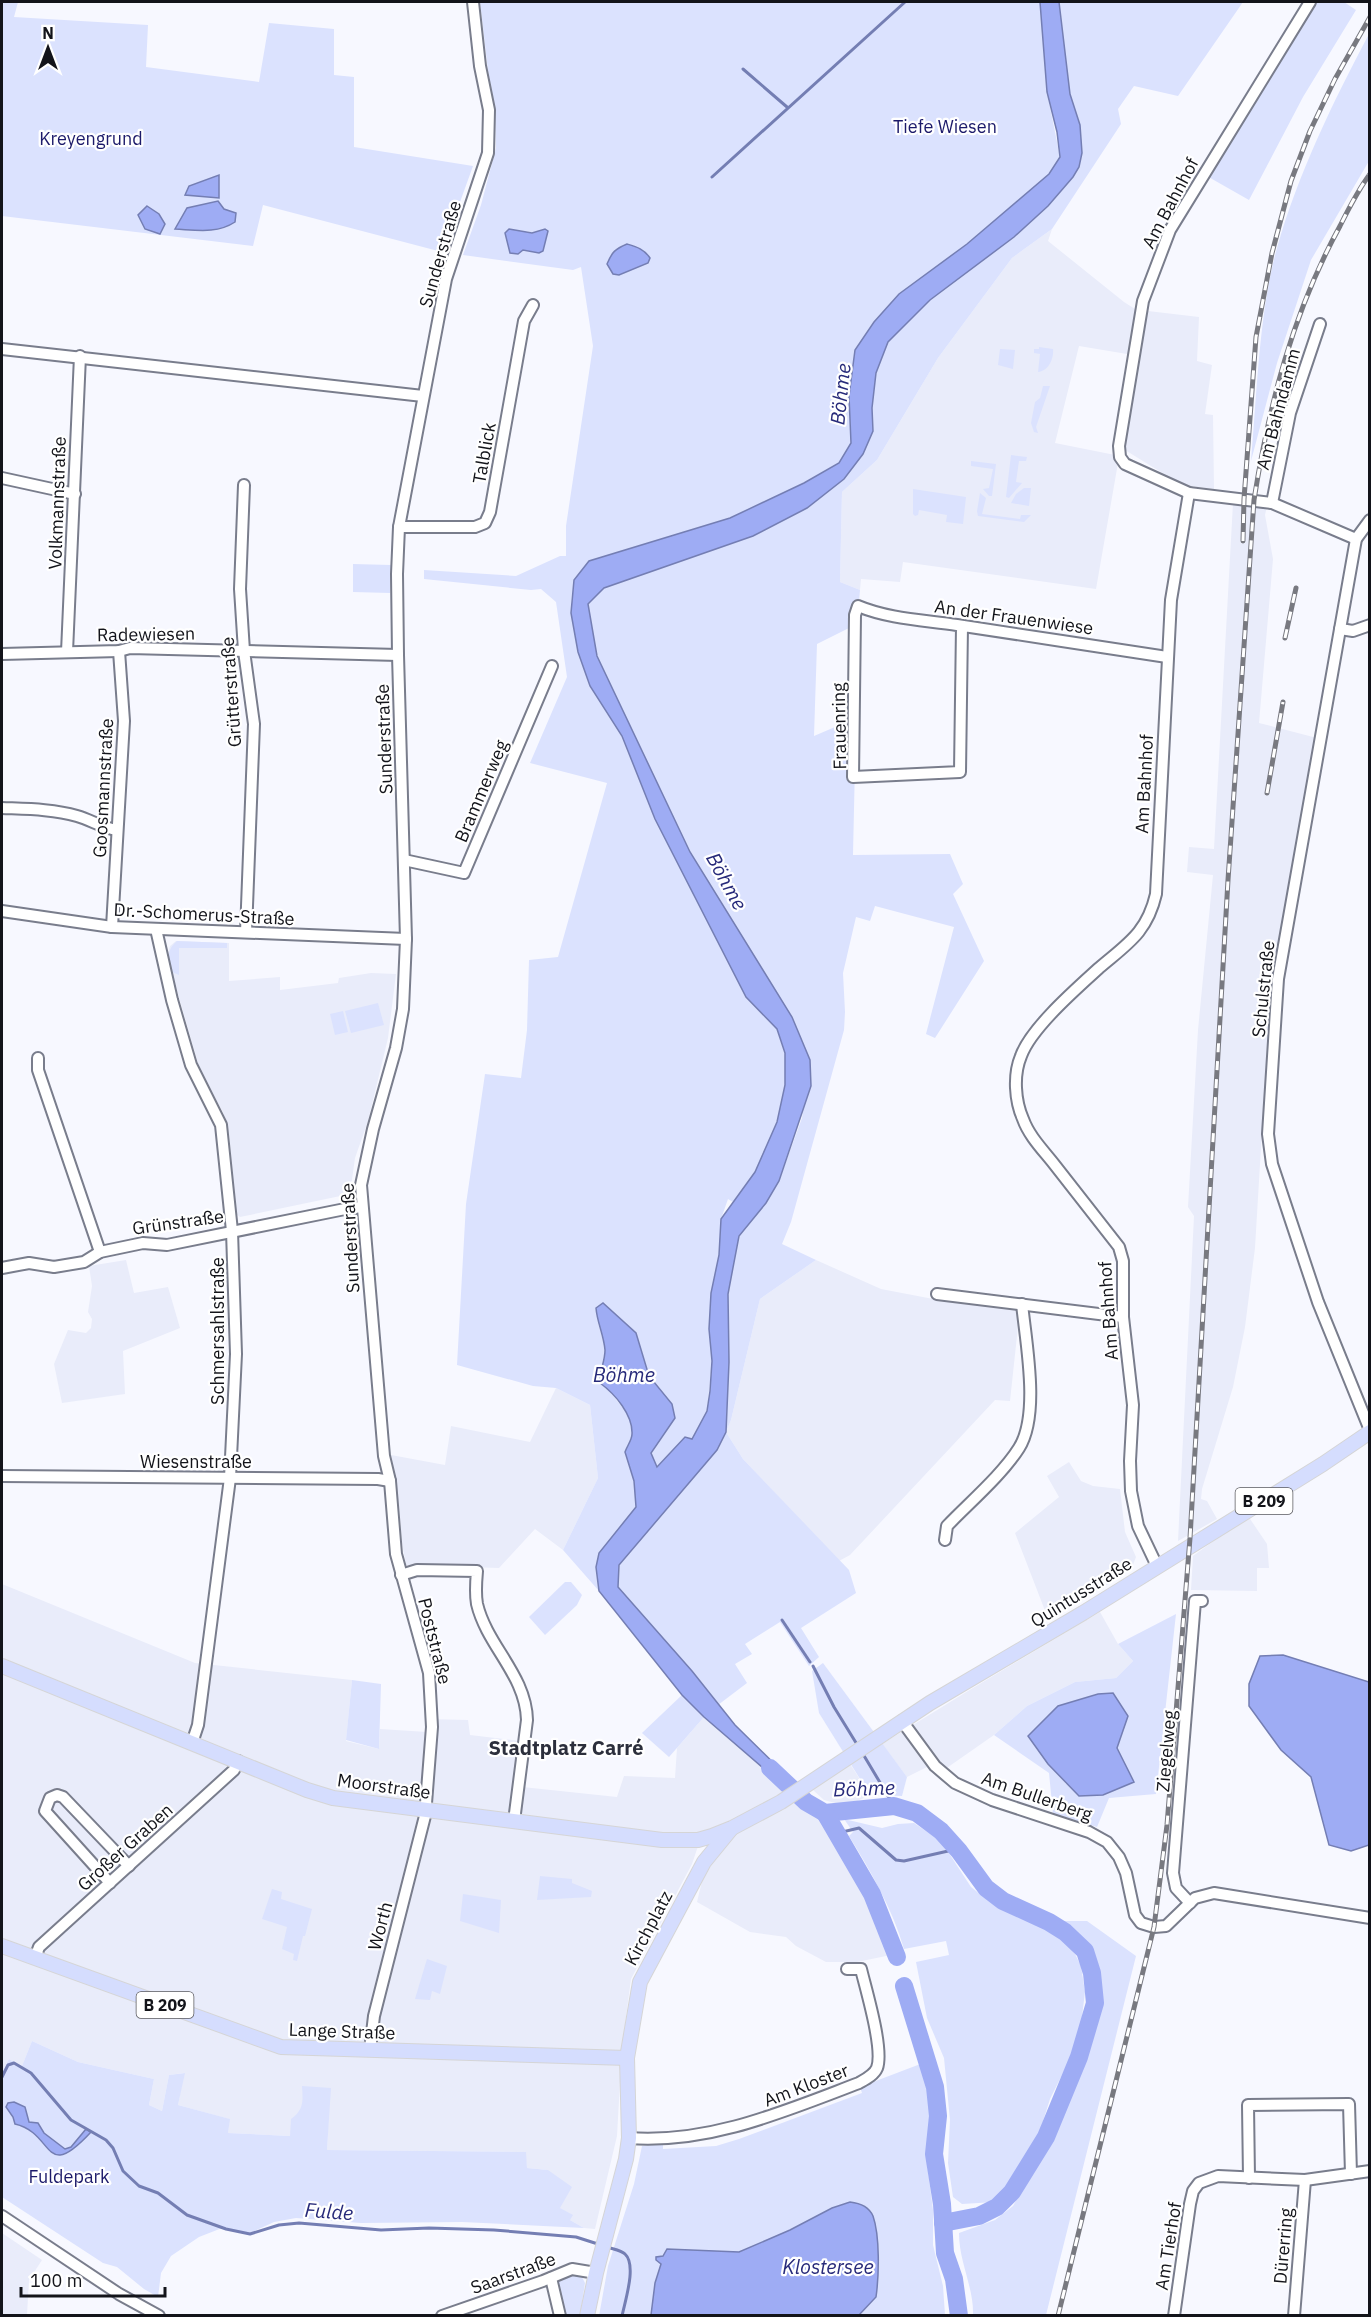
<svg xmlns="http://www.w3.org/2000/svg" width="1371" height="2317" font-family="'IBM Plex Sans',sans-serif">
<rect width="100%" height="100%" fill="#f7f8ff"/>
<g fill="#e9ecfa">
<path d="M1052 229 1048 241 1124 302 1146 316 1148 311 1199 317 1197 361 1212 365 1205 414 1213 415 1214 489 1182 485 1125 450 1139 356 1079 346 1055 443 1115 455 1118 463 1096 589 903 562 900 582 861 579 860 590 840 582 842 492 877 460 938 358 1012 258Z"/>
<path d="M1233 503 1267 506 1265 515 1273 559 1259 723 1317 738 1271 980 1255 1248 1245 1327 1233 1387 1202 1489 1201 1499 1207 1501 1217 1519 1178 1541 1194 1216 1188 1207 1198 1030 1213 875 1187 872 1189 847 1214 849Z"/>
<path d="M176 941 229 943V981L280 977V990L338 983 339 978 371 973 396 974 388 1038 368 1121 355 1158 350 1194 240 1217 236 1214 229 1134 223 1112 201 1074 169 963 168 953 170 946Z"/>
<path d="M126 1260 134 1293 168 1287 180 1328 123 1351 125 1394 62 1403 54 1364 68 1330 86 1333 91 1328 92 1319 88 1312 92 1286 89 1266Z"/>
<path d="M816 1260 881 1289 949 1302 1020 1308 1010 1401 995 1400 850 1555 839 1561 743 1459 726 1432 731 1420 760 1299Z"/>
<path d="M556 1388 590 1405 598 1478 563 1550 535 1529 499 1568 406 1565 402 1543 399 1506 391 1455 445 1465 451 1426 530 1442Z"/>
<path d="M1069 1462 1081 1481 1093 1486 1120 1489 1125 1532 1136 1557 1131 1570 1049 1621 1015 1533 1059 1497 1047 1476Z"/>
<path d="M1248 1516 1267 1544 1269 1568H1257V1591L1191 1590 1193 1556Z"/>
<path d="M2 1584 195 1663 352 1680 346 1741 379 1749 380 1729 427 1732V1719L468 1720 470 1735 520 1741 513 1786 617 1797 624 1776 675 1778 677 1748 704 1717 784 1786 781 1794 706 1836 697 1849 692 1864 631 1979 622 2047 617 2136 595 2229 584 2228 570 2220 560 2208 548 2170 527 2168 525 2152 327 2150 330 2088 303 2106 290 2136 228 2133 229 2119 178 2105 184 2073 169 2075 162 2111 149 2105 154 2079 78 2062 32 2041 22 2066 9 2059 2 2072Z"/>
<path d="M1100 1612 1118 1644 1133 1661 1116 1678 1075 1682 1027 1706 994 1735 941 1772 931 1765 907 1777 882 1744 968 1691Z"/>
<path d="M850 1764 870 1795 853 1803 839 1804 824 1800 812 1789Z"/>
<path d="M796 1801 818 1815 826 1823 868 1898 891 1955 857 1962H826L796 1946 786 1937 750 1932 697 1902 704 1873 739 1826 766 1813Z"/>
<path d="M2 2233 42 2260 29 2280 27 2315H2Z"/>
</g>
<g fill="#dbe2fe" fill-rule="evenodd">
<path d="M2 2H18L14 17 148 25 146 67 259 82 269 23 334 29V75L354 77V147L473 166 442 252 263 205 253 246 2 216Z"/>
<path d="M480 2H1040L1047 92 1060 157 1049 174 967 244 899 294 874 322 855 350 849 396 851 443 839 463 804 483 730 518 589 561 572 594 571 613 578 652 590 686 622 736 655 819 746 997 777 1029 785 1053V1085L777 1122 755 1172 733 1202 728 1199 721 1219 719 1255 711 1293 709 1329 712 1361 707 1411 692 1439 685 1437 657 1467 651 1453 675 1418 672 1404 649 1376 642 1358 598 1323 605 1348 603 1364 608 1389 629 1416 633 1436 625 1452 634 1481 636 1507 599 1553 596 1567 599 1591 563 1550 598 1478 590 1405 556 1388 533 1386 457 1365 466 1204 485 1074 521 1078 527 1030 529 960 558 957 607 783 530 763 567 677 556 602 541 589 531 590 424 579V570L516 576 560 556H566V526L593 346 581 267 573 270 463 255 481 205 496 148 495 110 488 71ZM509 229 539 233 538 253 523 250Z"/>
<path d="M1059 2H1243L1178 96 1134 86 1118 109 1121 124 1052 229 1012 258 938 358 877 460 842 492 840 582 860 590 857 624 817 644 814 736 856 718 853 855 950 854 963 884 953 894 984 961 935 1038 926 1034 954 927 875 906 870 921 856 917 843 973 845 1012 844 1030 791 1222 782 1244 816 1260 760 1299 731 1420 726 1432 743 1459 849 1570 856 1593 801 1628 819 1657 809 1666 780 1622 745 1644 752 1654 735 1664 747 1683 718 1705 692 1671 618 1587 619 1564 717 1450 726 1432 729 1362 728 1294 739 1236 766 1203 779 1181 802 1118 810 1060 792 1017 690 852 597 656 588 604 604 588 753 536 807 508 844 479 863 454 873 431 872 408 876 373 888 342 930 300 1014 237 1048 206 1073 177 1079 167 1080 125 1070 94Z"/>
<path d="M1317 2H1344L1356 10 1303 97 1249 200 1205 175Z"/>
<path d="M1369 34V161L1311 260 1277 363 1251 461C1257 394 1259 312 1277 248 1298 174 1333 102 1369 34Z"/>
<path d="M1039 347 1053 349C1054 358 1049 371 1038 372L1040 354 1034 353V349H1039Z"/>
<path d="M1000 349 1015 350 1013 369 998 365Z"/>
<path d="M1043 386H1050L1036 427 1038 433 1034 432 1031 423 1035 402 1040 398Z"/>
<path d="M1011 455 1027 457 1026 461H1019L1016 482 1022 483 1009 498 1006 497Z"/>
<path d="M971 461 996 464 992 496H989L983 489 989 488 993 469 971 466Z"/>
<path d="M1024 488H1031L1029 506 1011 503 1016 494Z"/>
<path d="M913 489 966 497 963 524 946 522 947 515 919 510 918 515 915 516 913 514Z"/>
<path d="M980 493 986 498 982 514 1020 519 1021 515H1031L1024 522 978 516 977 511Z"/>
<path d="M353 564 391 565 390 593 353 592Z"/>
<path d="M177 941 227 943V948H179V975L172 972C168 960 166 950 177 941Z"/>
<path d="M378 1003 384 1025 351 1033 345 1011Z"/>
<path d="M343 1011 348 1032 335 1035 330 1014Z"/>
<path d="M565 1582H571L582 1595 577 1605 545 1635 529 1617Z"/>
<path d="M1176 1614 1156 1794 1109 1798 1097 1827 1053 1814 1049 1773 994 1735 1027 1706 1075 1682 1116 1678 1133 1661 1118 1644ZM1128 1716 1117 1748 1066 1784 1028 1736Z"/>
<path d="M823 1663 907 1777 902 1796 870 1795 819 1713 812 1671Z"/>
<path d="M352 1680 381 1684 379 1749 346 1740Z"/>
<path d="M682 1695 704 1717 669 1757 642 1733Z"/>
<path d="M844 1819 882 1828 898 1824 914 1823 941 1841 971 1887 986 1899 1056 1932 1075 1954 1081 1966 1085 1992 1081 2025 1071 2057 1050 2099 1038 2137 1007 2188 995 2202 962 2204 953 2197 948 2163 950 2120 944 2058 927 2018 916 1962 949 1955 946 1941 904 1949C892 1908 871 1872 849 1836L853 1832Z"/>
<path d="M540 1876 572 1879V1883L592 1891 591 1897 537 1900Z"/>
<path d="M272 1889 282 1892 281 1899 312 1909 305 1936H303L297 1961 293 1960 294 1954 282 1949 287 1927 262 1919Z"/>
<path d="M463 1894 501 1900 499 1933 460 1921Z"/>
<path d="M1057 1921H1087L1136 1956 1046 2315H973C974 2288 959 2262 959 2233L995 2220 1013 2206 1050 2140 1084 2056 1101 1998 1099 1968 1086 1942Z"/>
<path d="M427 1959 447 1966 440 1994 432 1991 430 2000 415 1999Z"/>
<path d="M32 2041 78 2062 154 2079 149 2105 162 2111 169 2075 185 2073 178 2105 230 2119 228 2133 290 2136 291 2119C304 2110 303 2101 302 2086L331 2088 327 2150 526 2152 527 2168 548 2170 572 2187 560 2208 573 2215 570 2220 584 2228 462 2222 361 2223 296 2218 274 2222 250 2233 222 2228 199 2237 171 2256 161 2273 158 2297 144 2289 117 2267 103 2263 2 2197V2072L9 2059 22 2066Z"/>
<path d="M923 2063 932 2117 926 2155 933 2210V2245L943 2286 945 2315 599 2316 608 2266 634 2184 642 2146 663 2144V2149L716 2146 739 2139 862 2093 860 2087Z"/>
<path d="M568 2274 581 2275 585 2283 580 2315H564L556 2280Z"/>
</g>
<g fill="#9eacf4" stroke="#747eb3" stroke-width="1.5">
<path d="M1040 2H1059L1070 94 1080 125 1082 153 1079 167 1073 177 1048 206 1014 237 930 300 888 342 876 373 872 408 873 431 863 454 844 479 807 508 753 536 604 588 588 604 597 656 690 852 792 1017 810 1060 811 1086 779 1181 766 1203 739 1236 728 1294 729 1362 726 1432 717 1450 619 1565 618 1587 692 1671 735 1725 793 1782 784 1786 704 1717 682 1695 599 1591 596 1567 599 1553 636 1507 634 1481 625 1452C627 1446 632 1440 632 1434 633 1415 615 1394 600 1383 599 1372 605 1362 605 1350 604 1336 597 1322 596 1308L603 1303 636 1333 649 1376 672 1404 675 1418 651 1453 657 1467 685 1437 692 1439 707 1411 710 1391 712 1361 709 1329 711 1293 719 1255 721 1219 755 1172 777 1122 785 1085V1053L777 1029 746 997 655 819 622 736 590 686 578 652 571 613 574 580 589 561 730 518 804 483 839 463 851 443 849 396 855 350 874 322 899 294 967 244 1049 174 1060 157 1057 132 1047 92Z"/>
<path d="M219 175V198L185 195 189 186Z"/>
<path d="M218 201 224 209 236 213 235 222C217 234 196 230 175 229L187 208Z"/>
<path d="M147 206 159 214 165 224 160 234 145 229 138 215Z"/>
<path d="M509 229 532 233 545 229 548 231 543 251 539 253 523 250 518 254 510 253 505 233Z"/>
<path d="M627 244C637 247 644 249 650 258L648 263 619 275 613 274 607 264C612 252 615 249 627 244Z"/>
<path d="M1283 1655 1369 1682V1845L1351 1851 1329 1845 1311 1777 1281 1750 1249 1706V1684L1260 1656Z"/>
<path d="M1113 1693 1128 1716 1117 1748 1134 1782 1103 1795 1079 1796 1048 1764 1028 1736 1058 1706 1098 1694Z"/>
<path d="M14 2102 25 2107 29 2122 38 2123 44 2133 65 2149 71 2147 86 2129 91 2132C43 2184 55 2133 15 2124L13 2117 6 2107 8 2103Z"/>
<path d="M850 2202C859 2203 869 2207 873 2216 880 2236 879 2276 876 2297L859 2315H651L655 2283 661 2264 656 2260V2257L663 2256 667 2249 739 2252 790 2230 832 2208Z"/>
</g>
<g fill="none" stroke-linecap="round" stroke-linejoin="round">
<g stroke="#747eb3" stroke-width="3">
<path d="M743 69 787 107"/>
<path d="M712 177 905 2"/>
<path d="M782 1620 810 1662"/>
<path d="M813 1666 834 1707 858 1746"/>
<path d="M863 1754 894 1806"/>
<path d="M838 1833 859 1828 896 1860 904 1861 957 1849"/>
<path d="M2 2077 8 2065 14 2063 31 2073 71 2120 106 2140 113 2148 123 2171 139 2186 158 2193 187 2215 226 2229 250 2234 279 2225 299 2223 381 2230 429 2228 494 2230 576 2237 601 2245"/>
<path d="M607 2247C612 2249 621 2250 625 2254 637 2265 625 2301 622 2316"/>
</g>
<g stroke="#9eacf4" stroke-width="18">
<path d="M770 1768 806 1802 825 1813 894 1806 917 1813 941 1831 959 1851 986 1888 1003 1901 1049 1922 1065 1932 1085 1951 1092 1973 1095 2003 1079 2057 1046 2137 1012 2192 997 2207 979 2216 943 2223"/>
<path d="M825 1813 872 1894 897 1957"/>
<path d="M904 1986 935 2087 938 2116 934 2154 942 2204 945 2253 954 2279 959 2316"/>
</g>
<g stroke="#797d8c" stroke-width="14">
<g id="minor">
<path d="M1310 2 1170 230 1143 301 1119 446 1120 457 1125 464 1189 493 1272 503 1356 539"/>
<path d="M2 349 423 396"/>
<path d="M2 478 75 494"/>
<path d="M244 485 240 589 244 651 254 724 246 932"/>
<path d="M1272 503 1290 413 1320 324"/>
<path d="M1370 520 1356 539 1278 979 1268 1134 1272 1164 1318 1302 1370 1430"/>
<path d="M399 527H475L485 523 490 512 524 321 533 305"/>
<path d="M962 626 960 772 853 777 855 615 858 606C889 619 924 620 957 625 1027 636 1097 646 1167 657"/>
<path d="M1340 629 1353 631 1370 625"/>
<path d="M67 652 80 356"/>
<path d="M2 654 119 651 130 648 398 655"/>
<path d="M2 808C26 809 53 809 77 816 91 820 103 828 117 830"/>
<path d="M404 860 464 873 552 666"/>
<path d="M2 911 112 927 406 939"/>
<path d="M112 927 124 721 119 651"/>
<path d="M156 929 172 1000 191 1065 221 1125 232 1231 236 1354 230 1478 198 1725 192 1743"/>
<path d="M38 1058V1070L100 1252"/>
<path d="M2 1268 29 1263 54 1267 84 1262 100 1252 143 1243 167 1245 345 1209 362 1207"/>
<path d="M937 1294 1123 1317"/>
<path d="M2 1476 378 1479 390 1481"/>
<path d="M945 1540 947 1526C969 1503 1002 1475 1019 1448 1040 1415 1026 1343 1022 1304"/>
<path d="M1157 1566 1138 1526 1131 1491 1130 1461 1133 1405 1123 1317V1261L1119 1247C1097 1219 1076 1192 1054 1164 1043 1150 1029 1136 1023 1119 1015 1101 1013 1075 1021 1056 1031 1028 1076 989 1099 968 1127 944 1147 933 1156 894L1171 600 1189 493"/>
<path d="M401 1575 417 1570 477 1571C476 1582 475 1593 477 1604 487 1646 526 1675 527 1720L514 1821"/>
<path d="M902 1721 935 1766 955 1783 992 1800 1089 1832 1107 1842 1119 1857 1126 1873 1135 1915 1141 1923 1154 1927 1166 1926 1195 1898 1214 1893 1370 1918"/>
<path d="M110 1883 45 1811 50 1798 57 1795 63 1797 129 1866"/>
<path d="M1190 1903 1176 1888 1173 1873 1195 1601H1202"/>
<path d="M35 1958 39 1947 234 1770 238 1761"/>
<path d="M370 2050 374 2016 425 1816 432 1727 429 1673 396 1554 390 1481 384 1456 361 1185 373 1129 396 1048 403 1009 406 939 398 655 397 574 399 527 446 279 488 153 489 110 480 66 473 2"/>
<path d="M629 2138C710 2144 785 2111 859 2083 866 2079 874 2075 877 2068 884 2049 866 1990 861 1969H847"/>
<path d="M1249 2178 1248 2105 1349 2104 1351 2174"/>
<path d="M2 2216 119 2294 159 2316"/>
<path d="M551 2278 560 2316"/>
<path d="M442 2316 543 2281 572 2269 596 2273"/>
<path d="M1174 2316 1190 2204 1193 2191 1199 2183 1218 2176 1305 2180 1370 2171"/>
<path d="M1294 2316 1305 2180"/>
</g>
</g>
<g stroke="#d5d5d6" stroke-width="16">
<g id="major">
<path d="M2 1666 307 1790 333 1798 662 1840H698L712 1836 732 1828 781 1802 930 1703 1083 1613 1323 1464 1370 1432"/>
<path d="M2 1946 281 2047 627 2058"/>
<path d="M587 2316 596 2273 626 2159 629 2138 627 2058 640 1982 704 1862 731 1829"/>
</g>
</g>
<use href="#minor" stroke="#fff" stroke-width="10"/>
<use href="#major" stroke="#d5ddfe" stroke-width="14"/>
<g stroke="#787980" stroke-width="5">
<g id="rail">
<path d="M1243 541 1244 499 1256 337 1272 253 1291 181 1310 131 1335 79 1370 17"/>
<path d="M1285 638 1296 588"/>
<path d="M1267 793 1283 702"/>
<path d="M1058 2316 1154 1927 1167 1825 1190 1538 1228 880 1254 500C1269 404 1293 312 1340 226 1349 208 1358 190 1370 174"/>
</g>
</g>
<use href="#rail" stroke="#fff" stroke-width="3" stroke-dasharray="9" stroke-linecap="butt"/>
</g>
<g text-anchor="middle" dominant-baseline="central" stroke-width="4.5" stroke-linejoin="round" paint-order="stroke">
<g fill="#fff" stroke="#5a5a5f" stroke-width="1.5">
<rect x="1235.5" y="1488" width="57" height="26" rx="4.5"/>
<rect x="136.5" y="1992" width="57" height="26" rx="4.5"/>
</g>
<g font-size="16" font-weight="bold" fill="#13141a">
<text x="1264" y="1501">B 209</text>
<text x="165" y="2005">B 209</text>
</g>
<g font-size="18" fill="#1c1a6a" stroke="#fff">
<text x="945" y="126">Tiefe Wiesen</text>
<text x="91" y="138">Kreyengrund</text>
<text x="69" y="2176">Fuldepark</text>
</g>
<g font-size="18" fill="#13141a" stroke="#fff">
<text transform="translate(1170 203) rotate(-62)">Am Bahnhof</text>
<text transform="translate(440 254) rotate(-74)">Sunderstraße</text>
<text transform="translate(1278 409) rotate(-75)">Am Bahndamm</text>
<text transform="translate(484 453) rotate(-80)">Talblick</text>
<text transform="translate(57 503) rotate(-88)">Volkmannstraße</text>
<text transform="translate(1014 617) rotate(8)">An der Frauenwiese</text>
<text transform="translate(146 634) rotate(-1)">Radewiesen</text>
<text transform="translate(231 692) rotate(-94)">Grütterstraße</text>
<text transform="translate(839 726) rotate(-91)">Frauenring</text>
<text transform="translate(384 739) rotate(-92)">Sunderstraße</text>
<text transform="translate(1144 784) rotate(-87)">Am Bahnhof</text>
<text transform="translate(103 788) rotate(-87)">Goosmannstraße</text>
<text transform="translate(481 791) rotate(-67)">Brammerweg</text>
<text transform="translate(204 914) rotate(3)">Dr.-Schomerus-Straße</text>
<text transform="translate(1263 989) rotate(-84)">Schulstraße</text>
<text transform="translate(178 1222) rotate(-8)">Grünstraße</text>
<text transform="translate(350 1238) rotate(-93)">Sunderstraße</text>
<text transform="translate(1108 1311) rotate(-94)">Am Bahnhof</text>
<text transform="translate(217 1331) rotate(-90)">Schmersahlstraße</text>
<text x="196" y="1461">Wiesenstraße</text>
<text transform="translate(1081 1592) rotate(-32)">Quintusstraße</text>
<text transform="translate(435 1641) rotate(76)">Poststraße</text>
<text transform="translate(1166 1751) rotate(-85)">Ziegelweg</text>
<text transform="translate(384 1786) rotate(8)">Moorstraße</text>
<text transform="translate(1037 1796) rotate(19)">Am Bullerberg</text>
<text transform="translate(125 1847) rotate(-42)">Großer Graben</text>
<text transform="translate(380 1926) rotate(-75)">Worth</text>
<text transform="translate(648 1928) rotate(-62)">Kirchplatz</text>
<text transform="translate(342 2031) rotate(2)">Lange Straße</text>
<text transform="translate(806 2085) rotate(-21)">Am Kloster</text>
<text transform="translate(1168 2246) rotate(-81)">Am Tierhof</text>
<text transform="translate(1283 2246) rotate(-85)">Dürerring</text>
<text transform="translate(513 2273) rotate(-20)">Saarstraße</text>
</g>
<g font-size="20" font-style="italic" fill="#272a7a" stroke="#fff">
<text transform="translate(840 394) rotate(-84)">Böhme</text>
<text transform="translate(727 881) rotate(61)">Böhme</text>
<text x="624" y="1374">Böhme</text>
<text transform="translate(864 1788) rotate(-2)">Böhme</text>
<text transform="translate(329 2211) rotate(4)">Fulde</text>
<text x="828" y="2266">Klostersee</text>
</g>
<g font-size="20" font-weight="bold" fill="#2c2f3c" stroke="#fff">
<text x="566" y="1747">Stadtplatz Carré</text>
</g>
</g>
<rect width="1371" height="2317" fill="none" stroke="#13141a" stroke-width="6"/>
<g transform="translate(48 48)" stroke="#ffffff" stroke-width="4.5" paint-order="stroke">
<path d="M0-4.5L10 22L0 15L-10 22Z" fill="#13141a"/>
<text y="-9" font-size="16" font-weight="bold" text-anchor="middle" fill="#13141a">N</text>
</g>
<path d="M21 2287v9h144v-9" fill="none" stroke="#13141a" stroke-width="3"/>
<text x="30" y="2287" font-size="18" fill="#13141a" stroke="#ffffff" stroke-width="4.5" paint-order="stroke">100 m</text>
</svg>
